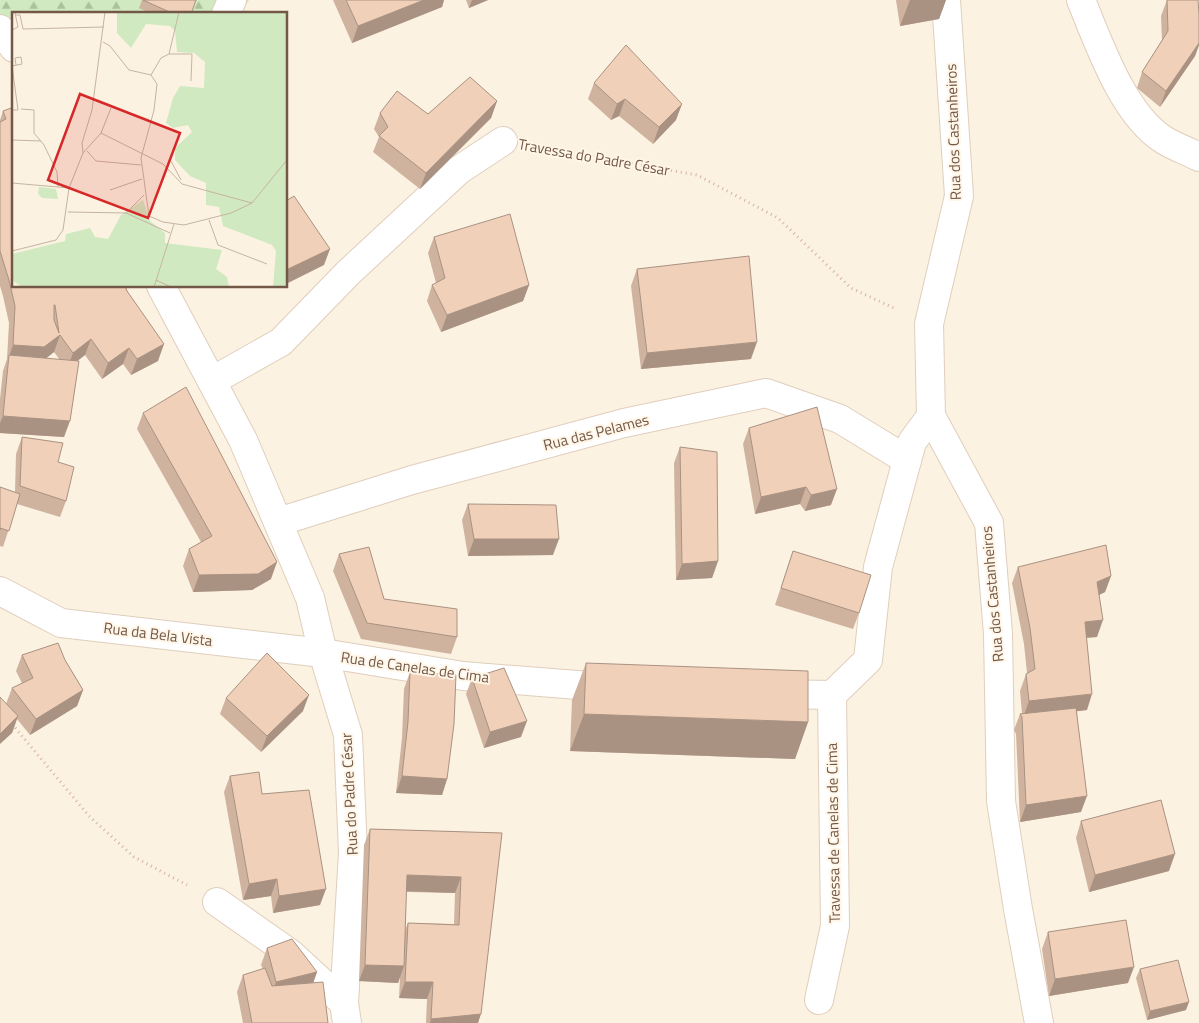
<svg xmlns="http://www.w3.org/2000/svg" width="1199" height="1023" font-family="'Titillium Web',sans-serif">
<defs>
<pattern id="forest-firs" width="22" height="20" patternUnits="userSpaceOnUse" patternTransform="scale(1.25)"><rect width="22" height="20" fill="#d0e9c0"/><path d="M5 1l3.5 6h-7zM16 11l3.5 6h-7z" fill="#adc09e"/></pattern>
</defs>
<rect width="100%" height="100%" fill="#fcf2e1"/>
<path fill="url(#forest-firs)" d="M0 0H249L241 14H14V29L0 14Z"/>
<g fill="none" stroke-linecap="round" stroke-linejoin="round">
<g stroke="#e0cebd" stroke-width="30">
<g id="street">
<path d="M946 0 959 196 929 324 931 416 989 523 998 634 1001 801 1018 909 1039 1023"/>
<path d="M1081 0C1099 44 1123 114 1164 140 1175 147 1188 151 1199 157"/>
<path d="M226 14 232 0"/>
<path d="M0 29 14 48"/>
<path d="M161 286 243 440 310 598 323 653 348 735 353 853 344 1003 347 1023"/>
<path d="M212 381 281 342 348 273 459 170 503 141"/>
<path d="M278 522 412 480 624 423 766 393 840 419 907 460"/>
<path d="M0 591 61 623 323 653 463 676 616 688"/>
<path d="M771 694 832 695 868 660 878 567 912 442 931 416"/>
<path d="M217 902 291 954 344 1003"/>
<path d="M819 1000 835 926 832 695"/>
</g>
</g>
<g stroke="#d6b39c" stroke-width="3" stroke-dasharray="1 4" stroke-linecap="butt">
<path d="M538 147 697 175 778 218 851 288 896 309"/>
<path d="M12 724 89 816 134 857 187 885"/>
</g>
<use href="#street" stroke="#fff" stroke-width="28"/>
</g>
<g fill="#cfb39f" fill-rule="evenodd">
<path d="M142 0H196L191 14H152L139 8Z"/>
<path d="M333 0H444L442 7 352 43Z"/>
<path d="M466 0H488L469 8Z"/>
<path d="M896 0H946L939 19 900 26Z"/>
<path d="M1167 0 1199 14V45L1195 56 1160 107 1137 88 1142 72 1162 41 1161 16Z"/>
<path d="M594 83 676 120 653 144 619 116 611 120 588 99Z"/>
<path d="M497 101 491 118 420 189 373 152 379 137 374 129 380 113 428 114Z"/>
<path d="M3 111 125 286 158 361 131 375 123 364 102 379 85 355 77 361 64 437 0 433V399L3 371 7 359 9 323 3 296 0 286V120ZM54 352 60 360 46 358Z"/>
<path d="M434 237 529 285 523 301 441 332 427 301 432 285 436 283 428 253Z"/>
<path d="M637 269 751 359 641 369 631 286Z"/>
<path d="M143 413 271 579 252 590 193 592 183 566 189 549 201 542 137 429Z"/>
<path d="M749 428 831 505 805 511 800 504 755 514 743 444Z"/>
<path d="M22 437 58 462 66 501 60 517 17 504 3 547 0 546V487L15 492 16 454Z"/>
<path d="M680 447 718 561 712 578 676 580 674 463Z"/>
<path d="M468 504 553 555 468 556 462 520Z"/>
<path d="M793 551 859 613 853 629 775 605Z"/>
<path d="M339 554 384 599 457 637 451 654 361 639 333 571Z"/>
<path d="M1018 567 1111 576 1105 592 1099 595 1097 637 1087 638V710L1077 711 1081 812 1020 822 1016 734 1014 730 1020 714 1022 713 1020 691 1026 674 1027 673 1024 644 1012 583Z"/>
<path d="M22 655 65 660 83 690 77 706 30 735 17 719 12 733 6 704 12 688 22 683 16 671Z"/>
<path d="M586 663 808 722 795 759 570 751 572 700Z"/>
<path d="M410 672 447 779 442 795 396 793 402 738 404 689Z"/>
<path d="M472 678 521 737 484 748 466 694Z"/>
<path d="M226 698 303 711 261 752 220 714Z"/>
<path d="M230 776 262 794 320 905 273 913 271 896 243 900 224 792Z"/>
<path d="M1081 821 1169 871 1089 892 1076 838Z"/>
<path d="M370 829 502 833 478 1023H426L427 999 399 998 400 976 398 983 359 981 364 845ZM406 892 455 893 454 924 408 923 405 930Z"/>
<path d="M1048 932 1128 983 1049 996 1042 949Z"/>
<path d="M267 948 317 972 313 983 328 1023H243L237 992 243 975 263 969 261 965Z"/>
<path d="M1140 969 1186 1010 1147 1020 1136 978Z"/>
</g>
<g fill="#a99282">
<path d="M424 0H444L442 7 352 43 358 26Z"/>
<path d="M472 0H488L469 8Z"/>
<path d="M910 0H946L939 19 900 26Z"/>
<path d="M1199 43V45L1195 56 1160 107 1166 91Z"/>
<path d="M625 99 619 116 611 120 617 104Z"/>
<path d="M497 101 491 118 420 189 426 173Z"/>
<path d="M682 104 676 120 653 144 659 127Z"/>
<path d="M330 249 324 265 286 284V270Z"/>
<path d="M529 285 523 301 441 332 447 315Z"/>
<path d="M263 286H282L280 287H263Z"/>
<path d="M60 335 54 352 39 364 9 357 13 345Z"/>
<path d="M91 339 85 355 67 369 73 353Z"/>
<path d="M757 342 751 359 641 369 647 353Z"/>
<path d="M164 344 158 361 131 375 137 359Z"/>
<path d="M129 348 123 364 102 379 108 363Z"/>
<path d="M3 416 70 421 64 437 0 433V423Z"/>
<path d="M806 487 800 504 755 514 761 497Z"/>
<path d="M837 489 831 505 805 511 811 495Z"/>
<path d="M474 539H559L553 555 468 556Z"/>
<path d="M718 561 712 578 676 580 682 564Z"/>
<path d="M277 562 271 579 252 590 193 592 199 575Z"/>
<path d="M1111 576 1105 592 1091 599 1097 582Z"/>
<path d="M1103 620 1097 637 1079 638 1085 622Z"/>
<path d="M83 690 77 706 30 735 36 719Z"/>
<path d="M1092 694 1087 710 1023 718 1029 701Z"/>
<path d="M309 695 303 711 261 752 267 736Z"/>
<path d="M584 714 808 722 795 759 570 751Z"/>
<path d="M18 716 12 733 0 744V734Z"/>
<path d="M527 721 521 737 484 748 490 732Z"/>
<path d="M402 776 447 779 442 795 396 793Z"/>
<path d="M1087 796 1081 812 1020 822 1026 805Z"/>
<path d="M1175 854 1169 871 1089 892 1095 875Z"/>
<path d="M407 875 461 877 455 893 401 891Z"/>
<path d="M277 879 271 896 243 900 249 884Z"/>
<path d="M326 889 320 905 273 913 279 896Z"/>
<path d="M365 965 404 966 398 983 359 981Z"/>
<path d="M1134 967 1128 983 1049 996 1055 979Z"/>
<path d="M317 972 311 989 270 998 276 982Z"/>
<path d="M405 982H433L427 999 399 998Z"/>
<path d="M1189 1002 1186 1010 1147 1020 1150 1011Z"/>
<path d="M481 1014 478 1023H430L431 1019Z"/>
</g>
<g fill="#f1d0b9" stroke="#a99282" fill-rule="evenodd">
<path d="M143 0H196L191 14H174Z"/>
<path d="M346 0H424L358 26Z"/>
<path d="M1167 0H1198L1199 14V43L1166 91 1142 72 1168 31Z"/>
<path d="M626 45 682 104 659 127 625 99 617 104 594 83Z"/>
<path d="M470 77 497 101 426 173 379 136 388 127 380 113 397 91 428 114Z"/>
<path d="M14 107V286H125L127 291 164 344 137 359 129 348 108 363 91 339 73 353 60 335 44 347 13 345 15 306 9 280 0 251V122L6 119 3 111ZM54 305H55L59 333 54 320Z"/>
<path d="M294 196 330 249 286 270V201Z"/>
<path d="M510 214 529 285 447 315 432 285 445 278 434 237Z"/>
<path d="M749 256 757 342 647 353 637 269Z"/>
<path d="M9 355 79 361 70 421 3 416Z"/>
<path d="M186 387 277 562 258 574 199 575 189 549 212 536 143 413Z"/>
<path d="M817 407 837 489 811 495 806 487 761 497 749 428Z"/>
<path d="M22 437 63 443 58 462 74 467 66 501 20 486Z"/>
<path d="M680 447 717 452 718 561 682 564Z"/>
<path d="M0 487 20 494 9 531 0 528V530Z"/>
<path d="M468 504 556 505 559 539H474Z"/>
<path d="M1106 545 1111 576 1097 582 1103 620 1085 622 1092 694 1029 701 1026 674 1035 669 1030 628 1018 567Z"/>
<path d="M369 547 384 599 457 609V637L367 623 339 554Z"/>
<path d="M793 551 871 575 859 613 781 588Z"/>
<path d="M58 643 65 660 83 690 36 719 12 688 33 678 22 655Z"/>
<path d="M267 653 309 695 267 736 226 698Z"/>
<path d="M586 663 808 671V722L584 714Z"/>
<path d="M504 668 527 721 490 732 472 678Z"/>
<path d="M410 672 456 675 454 724 447 779 402 776 408 722Z"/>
<path d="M0 697 18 716 0 734Z"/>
<path d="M1076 708 1087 796 1026 805 1022 717 1020 714Z"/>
<path d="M259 772 262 794 309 790 326 889 279 896 277 879 249 884 230 776Z"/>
<path d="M1161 800 1175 854 1095 875 1081 821Z"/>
<path d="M370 829 502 833 481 1014 431 1019 433 982H405L408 923 459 925 461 877 407 875 404 966 365 965Z"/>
<path d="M1126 920 1134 967 1055 979 1048 932Z"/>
<path d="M292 939 317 972 276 982 267 948Z"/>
<path d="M1178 960 1189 1002 1150 1011 1140 969Z"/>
<path d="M265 968 272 986 323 982 328 1023H252L243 975Z"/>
</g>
<g text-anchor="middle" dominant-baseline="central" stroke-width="4" stroke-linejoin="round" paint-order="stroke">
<g font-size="15" fill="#735848" stroke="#fff6e7">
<text transform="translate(953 132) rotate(-92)">Rua dos Castanheiros</text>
<text transform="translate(594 157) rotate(10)">Travessa do Padre César</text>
<text transform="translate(596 432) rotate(-14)">Rua das Pelames</text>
<text transform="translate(992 594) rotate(-95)">Rua dos Castanheiros</text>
<text transform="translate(158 634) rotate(7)">Rua da Bela Vista</text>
<text transform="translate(415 667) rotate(8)">Rua de Canelas de Cima</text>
<text transform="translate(349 794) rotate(-93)">Rua do Padre César</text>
<text transform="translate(833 833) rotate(-91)">Travessa de Canelas de Cima</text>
</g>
</g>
<g transform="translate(12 12)">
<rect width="275" height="275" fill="#fcf2e1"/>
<path d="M105 0H275V275H261L264 239 260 233 211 214 207 195 194 193V171L178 164 163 148V136L180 120 176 113 161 116 154 111 161 86 168 74 192 76 193 50 182 41 165 40 163 19 158 14 134 12 119 36 105 21ZM131 188 138 209 153 221V231L210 238 204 257 215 265 217 275H10L0 268V242L53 229 54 222 78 216 83 225 96 227 109 203Z" fill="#d0e9c0"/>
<path d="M27 175 44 177 46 187 30 186 26 182Z" fill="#d0e9c0"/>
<path fill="none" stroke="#c5b4a4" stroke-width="1" d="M4 3H8L11 17 92 15M0 18 6 15 3 1M91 30 98 34 117 58 139 63 145 72 142 98 129 146 137 204 151 210 172 213 219 201 240 191 275 148M157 42H180L179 69M0 54 10 52 9 45 3 46 4 53M139 63 149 46 157 42 167 0M9 97 22 98V121L32 133 45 160 46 175M0 98H6L0 54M89 121 99 96M0 128 29 129M75 139 84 149 129 153M71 141 89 121 151 152 170 172 240 191M159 149 169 168M0 171 57 176M98 178 130 167M56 200 114 201 132 183M114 201 158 221M197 208 206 233 255 252M0 239 44 228 51 218 57 176 71 141 70 131 80 98 93 0M144 268 159 275M142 275 162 212"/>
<path fill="#d62828" fill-opacity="0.15" stroke="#d62828" stroke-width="2.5" d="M68 82 168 121 136 206 36 168Z"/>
<rect width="275" height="275" fill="none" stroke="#735848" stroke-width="2.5"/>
</g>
</svg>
